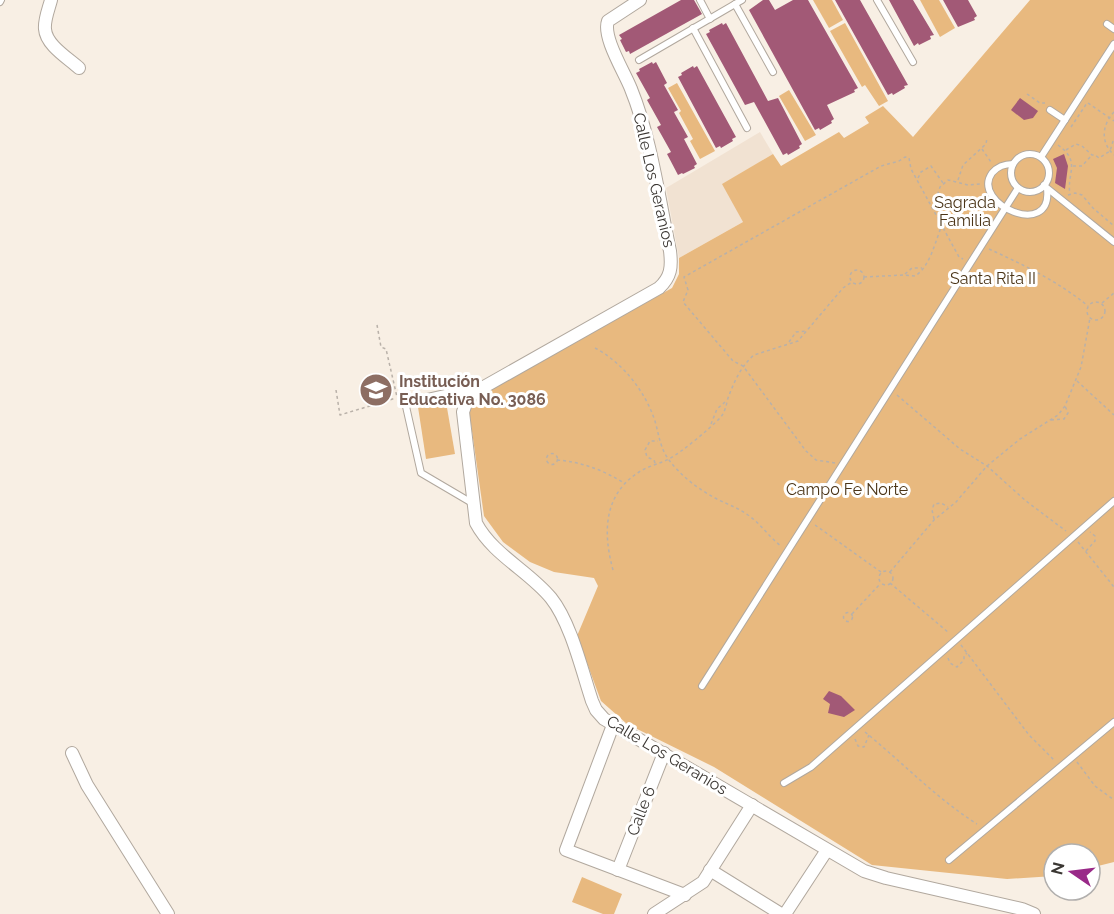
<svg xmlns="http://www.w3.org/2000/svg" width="1114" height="914" font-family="Raleway,sans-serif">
<rect width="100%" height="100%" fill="#f8efe4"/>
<path fill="#f1e2d2" d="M760 132 773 154 723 184 743 222 679 258 666 188Z"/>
<g fill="#e8b97f">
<path d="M813 0H832L843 20 829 28Z"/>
<path d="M920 0H939L955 28 940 37Z"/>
<path d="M1030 0H1114V862L1090 868V854H1054V876L1007 879 872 865 714 767 627 724 601 701 577 636 598 586 594 578 554 572 530 562 503 542 484 516 469 410 474 399 672 288 679 274V258L743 222 722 184 773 154 781 166 839 132 844 138 869 123 865 117 883 106 913 137Z"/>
<path d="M845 23 888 101 879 106 865 85 862 87 830 31Z"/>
<path d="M677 83 715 151 700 159 690 141 693 139 679 113 681 111 668 88Z"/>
<path d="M789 90 816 135 805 141 779 96Z"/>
<path d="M446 402 455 454 426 459 418 407Z"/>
<path d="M582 877 622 894 614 914H603L572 902Z"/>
</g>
<g fill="#a25976">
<path d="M681 0H694L702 14 630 54 629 51 626 52 620 40 622 39 619 35Z"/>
<path d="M763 0H769L775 10 793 0H808L858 88 854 90 855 92 827 105 834 119 831 121 832 123 820 130 819 128 815 130 749 10Z"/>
<path d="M835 0H860L908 85 904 86 905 88 893 95 892 93 888 95Z"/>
<path d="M889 0H913L934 35 930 36 931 39 919 45 918 43 914 46Z"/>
<path d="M943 0H968L977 16 974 18 975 20 958 27Z"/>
<path d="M722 23 723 25 726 23 768 101 778 98 802 144 799 146 800 148 788 155 787 153 783 155 754 102 745 105 706 34 710 32 709 30Z"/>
<path d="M652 62 653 64 656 62 667 83 664 85 678 110 674 112 675 114 688 137 684 139 697 164 694 166 695 168 683 174 682 173 678 175 667 154 671 152 657 127 661 125 647 100 650 98 636 73 640 71 639 69Z"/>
<path d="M693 66 694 68 697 66 736 137 732 139 733 141 721 148 720 146 716 148 678 77 682 75 681 73Z"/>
<path d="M1020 98 1038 111 1033 118 1024 120 1011 110Z"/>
<path d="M1064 154 1068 166 1065 189 1055 183 1057 168 1053 159Z"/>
<path d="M829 691 841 696 855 710 844 717 828 713 830 704 823 699Z"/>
</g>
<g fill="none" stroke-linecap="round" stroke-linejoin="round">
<g stroke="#b1a89e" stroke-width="8">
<g id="lane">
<path d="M700 0 710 19"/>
<path d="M877 0 913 62"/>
<path d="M0 2 1 0"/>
<path d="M735 4 773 72"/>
<path d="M1107 24 1114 29"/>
<path d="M693 28 747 128"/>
<path d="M639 60 742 0"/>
<path d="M1050 110 1065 120"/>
<circle cx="1030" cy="173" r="19"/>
<path d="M1041 157 1114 44"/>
<path d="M1013 164C1004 164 998 166 992 173 970 204 1053 240 1047 189L1044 185"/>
<path d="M1047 188 1114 242"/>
<path d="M472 503 421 473 405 402 450 392H475"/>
<path d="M702 686 1018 188"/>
<path d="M784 783 811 767 1114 501"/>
<path d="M949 860 1114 722"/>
</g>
</g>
<g stroke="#b1a89e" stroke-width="14">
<g id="street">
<path d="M51 0C49 8 44 20 45 29 46 45 68 58 79 68"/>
<path d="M640 0 608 21C602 37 625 73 631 89 651 138 659 199 670 251 672 267 671 277 659 288L475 392 467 400 463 412 476 523C493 555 529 571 551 598 571 623 582 671 592 701L596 710 604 719 864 871 886 878 1022 909 1034 914"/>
<path d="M613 725 566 850 685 895"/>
<path d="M72 753 87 785 168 914"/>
<path d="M618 870 664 753"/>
<path d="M710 870 781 914"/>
<path d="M654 914 703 882 752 805"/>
<path d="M785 914 827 850"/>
</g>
</g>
<g stroke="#b9b1a9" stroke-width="1.5" stroke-dasharray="3 3" stroke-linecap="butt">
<path d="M1027 94 1040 103H1045"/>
<path d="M1088 103 1114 121"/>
<path d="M1114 112C1102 125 1100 142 1114 155"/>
<path d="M1071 127 1087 103"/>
<path d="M1058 145C1082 162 1066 174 1070 194"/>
<path d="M982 149 991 162"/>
<path d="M1066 150 1076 144 1082 146 1092 155H1095L1099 158 1110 151 1114 138"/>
<path d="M1073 166H1082L1092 155"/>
<path d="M918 178 921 172 931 166 943 183"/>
<path d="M958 180 963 165 986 144 987 138"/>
<path d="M1068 195 1075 193 1082 195 1093 208 1114 226"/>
<path d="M934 206 940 187 948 180 968 185 981 184"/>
<path d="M989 249C1024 265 1059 282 1088 306"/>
<circle cx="857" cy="277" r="7"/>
<path d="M905 274 912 268H922"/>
<path d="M864 277 904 275 915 276C930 267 935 242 942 225"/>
<circle cx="1096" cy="311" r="9"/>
<path d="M1102 303 1114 293"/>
<path d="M377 325 381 347 386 349 397 397"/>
<path d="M789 342 796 332 806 331"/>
<path d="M595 348C623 363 645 391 655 421 659 435 660 448 669 460 680 475 698 489 715 498 726 504 737 507 748 515 760 523 769 537 781 546"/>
<path d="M1077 381 1114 415"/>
<path d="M336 390 340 415 396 398"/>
<path d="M897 395 960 449 987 466 1026 501 1066 531"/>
<path d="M1051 420 1064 419 1068 413 1065 406"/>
<path d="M711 424 717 409 725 402"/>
<circle cx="552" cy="459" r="5.5"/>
<path d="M557 460C582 462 603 470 624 483"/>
<path d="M655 463 654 460 647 457 645 450 650 441H658"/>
<path d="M835 463 816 460 806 451 743 366 733 361 683 302 688 290 684 277 881 166 899 161 905 157 909 158 911 169 959 257 963 259"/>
<path d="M934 519 932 510 934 504 941 503 948 507"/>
<path d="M815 525 881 572"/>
<path d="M1078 542 1114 587"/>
<path d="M1086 551 1095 541V536L1090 532"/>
<path d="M613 570C603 533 603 495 639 472 648 466 659 464 669 459 683 451 707 431 719 419 725 413 726 406 728 398 734 382 741 366 754 355L798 341 843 288 852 282"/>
<circle cx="886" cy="578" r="7"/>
<path d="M890 572 934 520 956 502 987 466 1020 439 1058 415 1065 406 1081 367 1090 318"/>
<path d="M890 583 949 633"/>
<circle cx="848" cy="617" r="4.5"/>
<path d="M852 614 880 584"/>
<path d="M961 645 1029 735 1054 760"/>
<path d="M948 658 950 663 957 667 964 660V656L967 653"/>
<path d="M865 732C903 763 936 798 977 824"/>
<path d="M855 739 858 746 864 747 869 735"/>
<path d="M1077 762 1095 786 1114 800"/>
</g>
<use href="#lane" stroke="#fff" stroke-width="6"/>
<use href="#street" stroke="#fff" stroke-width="12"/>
</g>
<defs>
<g id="school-disc" transform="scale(1.725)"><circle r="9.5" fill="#8d6e63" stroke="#fff"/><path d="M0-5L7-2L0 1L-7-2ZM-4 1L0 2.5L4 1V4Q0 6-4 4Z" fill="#fff"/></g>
</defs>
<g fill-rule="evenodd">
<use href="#school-disc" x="376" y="390"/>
</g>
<g text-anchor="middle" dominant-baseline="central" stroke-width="6" stroke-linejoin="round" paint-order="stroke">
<g font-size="16" fill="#3b3733" stroke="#fff">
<text transform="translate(654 180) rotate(77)">Calle Los Geranios</text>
<text transform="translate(667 755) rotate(31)">Calle Los Geranios</text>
<text transform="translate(641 811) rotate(-69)">Calle 6</text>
</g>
<g font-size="16" fill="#4b3518" stroke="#fff">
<text x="965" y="202">Sagrada<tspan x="965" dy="18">Familia</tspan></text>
<text x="993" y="278">Santa Rita II</text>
<text x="847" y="489">Campo Fe Norte</text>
</g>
<g font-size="16" font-weight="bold" fill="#785e54" stroke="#fff" text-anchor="start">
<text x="399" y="381">Institución<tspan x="399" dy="18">Educativa No. 3086</tspan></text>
</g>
</g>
<g transform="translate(1072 872) rotate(284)"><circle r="28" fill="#ffffff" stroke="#b1afad" stroke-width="1.5"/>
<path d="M0-4.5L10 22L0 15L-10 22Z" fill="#992988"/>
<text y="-9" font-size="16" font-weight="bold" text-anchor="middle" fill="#3b3733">N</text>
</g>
</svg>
